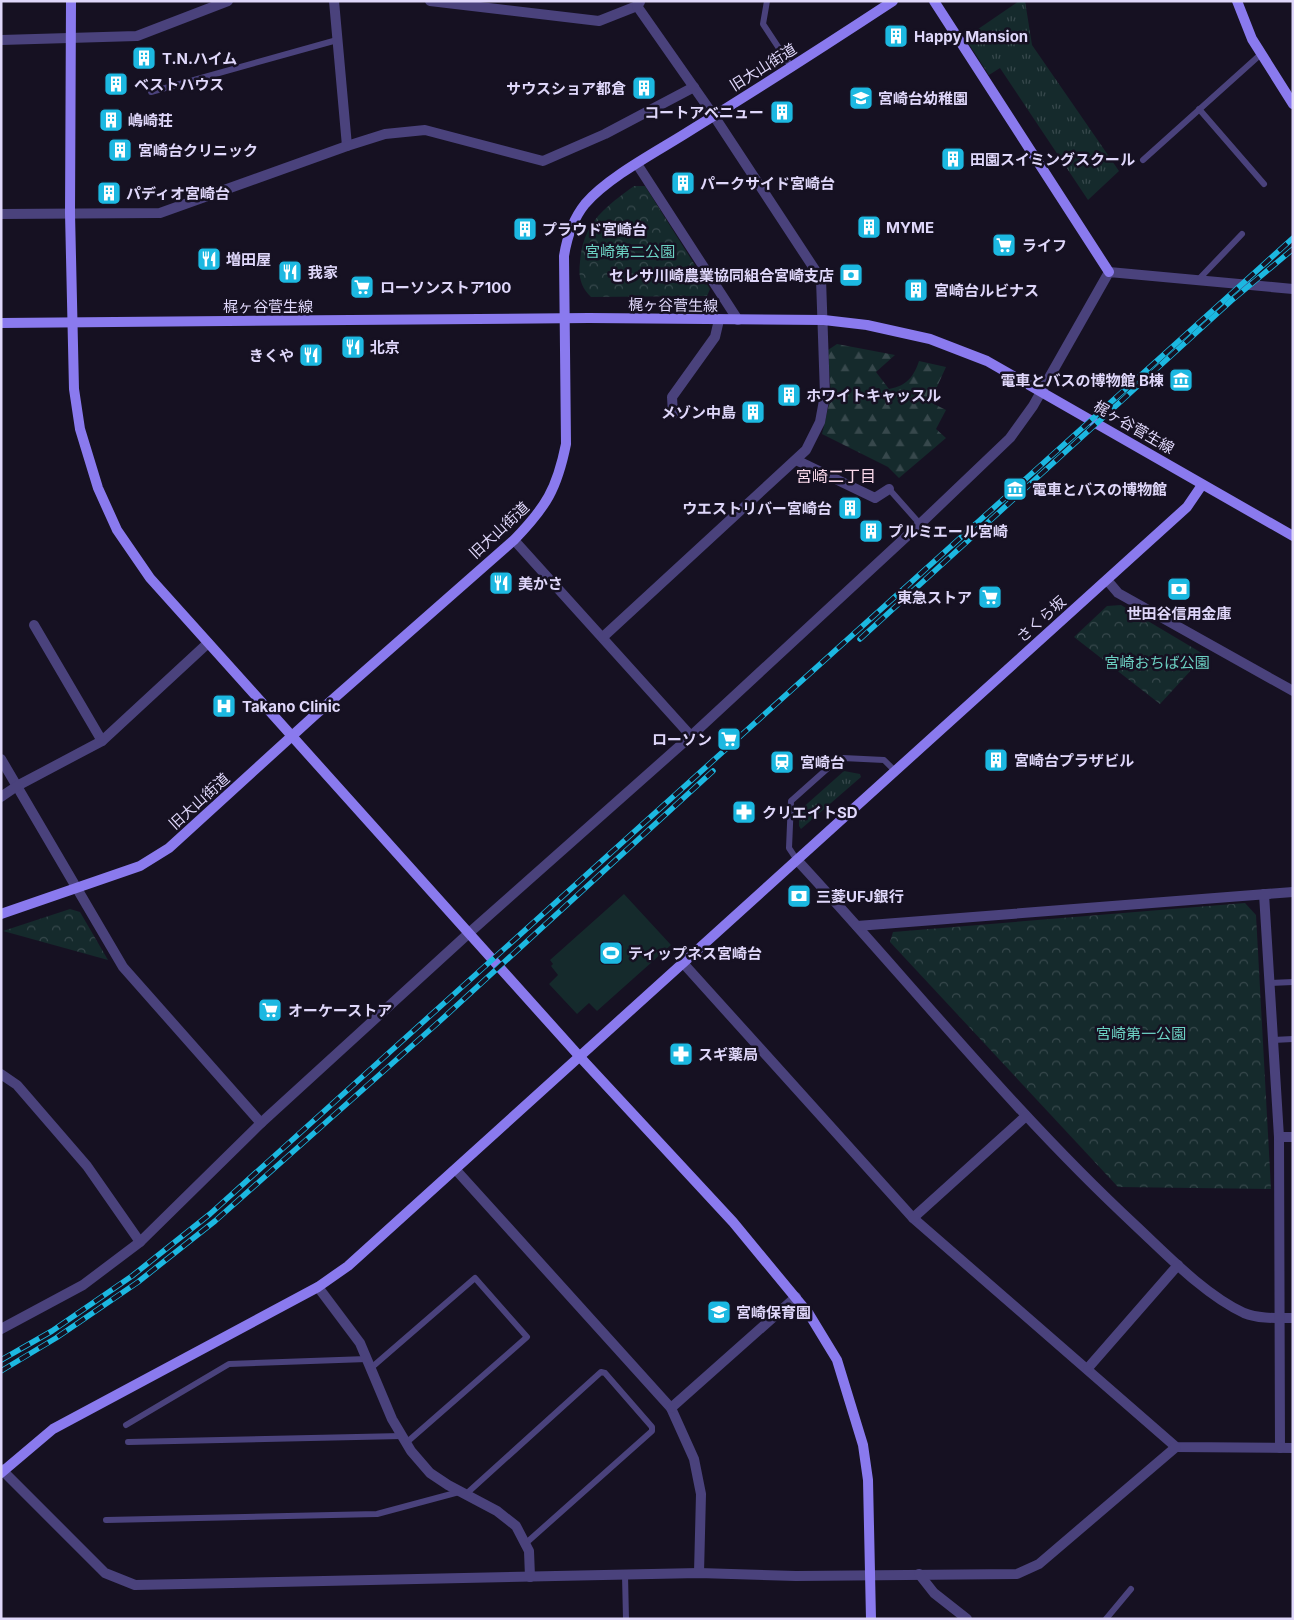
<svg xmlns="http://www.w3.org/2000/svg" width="1294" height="1620" font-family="Inter,'Noto Sans JP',sans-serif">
<defs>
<pattern id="grass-tufts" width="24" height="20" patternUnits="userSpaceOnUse" patternTransform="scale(1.25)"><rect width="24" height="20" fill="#152a2c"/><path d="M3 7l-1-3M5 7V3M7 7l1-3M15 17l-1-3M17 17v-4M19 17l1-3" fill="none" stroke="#37484c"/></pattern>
<pattern id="forest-firs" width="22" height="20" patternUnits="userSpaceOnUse" patternTransform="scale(1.25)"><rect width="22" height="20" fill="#152a2c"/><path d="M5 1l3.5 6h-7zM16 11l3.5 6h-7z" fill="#37484c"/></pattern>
<pattern id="park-crowns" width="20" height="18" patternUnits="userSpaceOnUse" patternTransform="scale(1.25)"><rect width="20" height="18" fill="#152a2c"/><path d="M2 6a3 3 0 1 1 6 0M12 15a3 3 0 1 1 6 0" fill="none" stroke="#37484c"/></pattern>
</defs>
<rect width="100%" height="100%" fill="#161122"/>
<g fill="url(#grass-tufts)">
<path d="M1019 1H1025L1032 45 1119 171 1088 200 1000 68 989 75 965 38Z"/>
<path d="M844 771 860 774 861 777 801 829 799 826V811Z"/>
</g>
<path fill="url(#forest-firs)" d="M837 344 895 355 876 372 889 389C907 386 914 376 919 361L946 367 930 402 946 410 936 429 946 438 899 478 888 467 822 434 831 396 828 350Z"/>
<g fill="url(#park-crowns)">
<path d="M634 186H645L710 289 707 296 591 297C581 287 578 277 580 262 583 223 604 208 634 186Z"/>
<path d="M1121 605 1205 655 1160 704 1074 637 1107 606Z"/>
<path d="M1245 903 1256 915 1271 1189 1118 1187 890 942 893 932Z"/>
<path d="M70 909 80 912 108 960 3 931Z"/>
</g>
<path fill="#152a2c" d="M624 894 671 945 597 1011 589 1003 577 1014 549 984 558 975 551 966 553 964 550 960Z"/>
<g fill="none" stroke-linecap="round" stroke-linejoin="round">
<g stroke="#4a427c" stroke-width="6">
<path d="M767 1 763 24 792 68"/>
<path d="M151 92 337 40"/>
<path d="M1199 109 1264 184"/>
<path d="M1143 160 1261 54"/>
<path d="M1198 280 1242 234"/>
<path d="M889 489 920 524"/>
<path d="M797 860 789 848 791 801 837 760 843 758 884 760 895 771"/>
<path d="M1269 983 1293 982"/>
<path d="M1273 1040 1293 1039"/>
<path d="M371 1368 475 1278 527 1337 406 1443"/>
<path d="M126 1425 229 1364 367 1359"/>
<path d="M128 1442 402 1436"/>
<path d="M465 1495 601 1372 605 1373 652 1427V1431L525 1544"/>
<path d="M106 1520 377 1514 459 1492"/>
<path d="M625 1575 626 1619"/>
<path d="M1106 1619 1131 1589"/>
</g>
<g stroke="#4a427c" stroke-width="10">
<path d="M334 1 347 146"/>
<path d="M430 1 599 21 637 6 640 2"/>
<path d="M1 40 137 36 228 1"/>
<path d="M637 164 738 320"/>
<path d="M1 214 160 213 347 146 385 134 425 130 543 161 605 134 694 87"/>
<path d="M673 414 672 397 715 337 719 320"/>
<path d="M796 460 875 498 889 489"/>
<path d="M514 540 691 736"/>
<path d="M1107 580 1118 593 1293 691"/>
<path d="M34 625 102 741"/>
<path d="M603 637 806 450 820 422 825 395 821 279 714 116 637 6"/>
<path d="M1 759 123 967 261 1123"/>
<path d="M1 797 17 786 102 741 208 643"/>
<path d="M797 860C910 982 1014 1113 1136 1226 1167 1255 1205 1295 1244 1313 1259 1319 1277 1318 1293 1318"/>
<path d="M1264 894 1279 1137 1280 1448"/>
<path d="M857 926 1293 892"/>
<path d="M683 963 913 1218 1176 1447 1293 1448"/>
<path d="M1 1074 17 1085 87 1166 140 1242"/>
<path d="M1279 1137H1293"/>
<path d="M456 1170 671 1408 694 1459 701 1494 699 1573"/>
<path d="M913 1218 1026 1116"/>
<path d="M318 1287 360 1343 392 1419 411 1451 430 1473 448 1485 497 1511 516 1526 529 1551 530 1577"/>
<path d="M1 1329 83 1285 140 1242 261 1123 469 933 691 736 920 524 1010 438 1033 406 1109 272 1293 289"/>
<path d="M1088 1368 1178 1265"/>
<path d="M671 1408 796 1297"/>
<path d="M1 1469 105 1573 135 1585 699 1573 796 1576 1017 1574 1039 1564 1176 1447"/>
<path d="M919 1574 934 1593 967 1619"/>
</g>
<g stroke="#8a7aee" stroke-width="10">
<path d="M71 1 70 213 74 389 80 429 98 488 117 530 150 578 580 1057 733 1222 809 1314 837 1360 863 1445 868 1480 871 1619"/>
<path d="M934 1 1109 272"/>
<path d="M1237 1 1252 39 1293 104"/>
<path d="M1 323 589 318 824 320 867 325 930 339 987 361 1293 536"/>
<path d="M1 914 140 866 169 848 315 715 514 540C546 507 557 489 566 444L564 256C567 237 573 219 585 204 609 176 660 150 691 130 759 88 826 45 893 1"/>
<path d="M1 1473 53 1429 318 1287 348 1266 1187 507 1202 485"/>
</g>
<g stroke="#1cb8e1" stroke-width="5.5">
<g id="rail">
<path d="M860 639 1231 301 1293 249"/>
<path d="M1 1360 52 1331 132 1276 210 1214 1293 238"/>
<path d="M1 1371 56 1338 138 1282 215 1221 441 1020 713 771"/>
</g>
</g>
<use href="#rail" stroke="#161122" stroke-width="4" stroke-dasharray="11" stroke-linecap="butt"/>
</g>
<defs>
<g id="building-square" transform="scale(1.25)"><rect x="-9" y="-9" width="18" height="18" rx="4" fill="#1cb8e1" stroke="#161122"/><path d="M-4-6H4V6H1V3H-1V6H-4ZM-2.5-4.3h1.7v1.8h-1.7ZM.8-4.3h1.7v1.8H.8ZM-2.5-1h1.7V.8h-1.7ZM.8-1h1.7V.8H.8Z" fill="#fff"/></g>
<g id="school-square" transform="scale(1.25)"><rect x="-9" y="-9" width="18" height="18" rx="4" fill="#1cb8e1" stroke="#161122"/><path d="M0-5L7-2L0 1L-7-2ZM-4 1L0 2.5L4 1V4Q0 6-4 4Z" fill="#fff"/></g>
<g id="supermarket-square" transform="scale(1.25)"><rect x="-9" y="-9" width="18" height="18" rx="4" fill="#1cb8e1" stroke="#161122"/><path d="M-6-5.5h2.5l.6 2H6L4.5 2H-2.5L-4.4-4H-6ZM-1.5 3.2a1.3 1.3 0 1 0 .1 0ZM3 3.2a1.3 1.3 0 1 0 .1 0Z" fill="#fff"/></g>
<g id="restaurant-square" transform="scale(1.25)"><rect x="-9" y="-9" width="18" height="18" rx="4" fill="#1cb8e1" stroke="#161122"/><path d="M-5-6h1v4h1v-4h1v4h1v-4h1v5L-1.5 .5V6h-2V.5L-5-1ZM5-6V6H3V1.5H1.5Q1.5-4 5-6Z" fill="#fff"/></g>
<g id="bank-square" transform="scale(1.25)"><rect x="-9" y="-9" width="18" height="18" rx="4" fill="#1cb8e1" stroke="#161122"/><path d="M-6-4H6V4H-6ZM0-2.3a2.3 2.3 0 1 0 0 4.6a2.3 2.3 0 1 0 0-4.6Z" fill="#fff"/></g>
<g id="museum-square" transform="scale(1.25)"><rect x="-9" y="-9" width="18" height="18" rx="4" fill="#1cb8e1" stroke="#161122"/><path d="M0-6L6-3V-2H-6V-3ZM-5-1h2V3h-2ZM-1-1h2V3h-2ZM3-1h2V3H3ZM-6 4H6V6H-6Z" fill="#fff"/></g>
<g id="hospital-square" transform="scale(1.25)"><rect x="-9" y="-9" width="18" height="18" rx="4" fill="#1cb8e1" stroke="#161122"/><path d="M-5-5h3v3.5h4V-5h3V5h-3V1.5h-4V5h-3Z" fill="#fff"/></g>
<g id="station-square" transform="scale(1.25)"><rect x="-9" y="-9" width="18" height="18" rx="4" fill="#1cb8e1" stroke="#161122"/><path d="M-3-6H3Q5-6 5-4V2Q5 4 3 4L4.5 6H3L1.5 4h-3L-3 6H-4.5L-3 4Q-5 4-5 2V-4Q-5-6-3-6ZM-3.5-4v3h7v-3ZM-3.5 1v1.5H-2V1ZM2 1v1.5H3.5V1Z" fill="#fff"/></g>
<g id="pharmacy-square" transform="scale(1.25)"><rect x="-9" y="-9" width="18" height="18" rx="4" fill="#1cb8e1" stroke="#161122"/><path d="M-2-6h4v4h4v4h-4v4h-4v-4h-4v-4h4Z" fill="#fff"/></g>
<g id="stadium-square" transform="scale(1.25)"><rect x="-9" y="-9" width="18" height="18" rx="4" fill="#1cb8e1" stroke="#161122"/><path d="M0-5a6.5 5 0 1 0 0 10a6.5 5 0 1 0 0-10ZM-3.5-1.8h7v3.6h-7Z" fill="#fff"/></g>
</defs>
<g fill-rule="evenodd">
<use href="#building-square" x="896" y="36"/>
<use href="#building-square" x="144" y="58"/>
<use href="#building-square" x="116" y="84"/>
<use href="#building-square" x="644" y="88"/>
<use href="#school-square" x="861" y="98"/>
<use href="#building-square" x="782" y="112"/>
<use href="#building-square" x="111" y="120"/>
<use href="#building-square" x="120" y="150"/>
<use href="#building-square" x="953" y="159"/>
<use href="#building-square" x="683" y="183"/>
<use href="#building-square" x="109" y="193"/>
<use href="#building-square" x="869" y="227"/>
<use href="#building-square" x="525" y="229"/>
<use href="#supermarket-square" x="1004" y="245"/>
<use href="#restaurant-square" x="209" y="259"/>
<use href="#restaurant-square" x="290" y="272"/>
<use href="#bank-square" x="851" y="275"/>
<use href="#supermarket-square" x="362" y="287"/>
<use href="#building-square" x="916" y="290"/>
<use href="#restaurant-square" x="353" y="347"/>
<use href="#restaurant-square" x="311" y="355"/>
<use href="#museum-square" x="1181" y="380"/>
<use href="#building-square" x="789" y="395"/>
<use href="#building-square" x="753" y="412"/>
<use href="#museum-square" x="1015" y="489"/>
<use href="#building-square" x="850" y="508"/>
<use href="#building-square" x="871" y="531"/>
<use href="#restaurant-square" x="501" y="583"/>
<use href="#bank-square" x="1179" y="589"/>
<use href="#supermarket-square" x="990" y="597"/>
<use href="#hospital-square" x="224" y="706"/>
<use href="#supermarket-square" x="729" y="739"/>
<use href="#building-square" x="996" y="760"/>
<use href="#station-square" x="782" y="762"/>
<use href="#pharmacy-square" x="744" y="812"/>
<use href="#bank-square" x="799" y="896"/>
<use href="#stadium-square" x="611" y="953"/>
<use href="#supermarket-square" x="270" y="1010"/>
<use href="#pharmacy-square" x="681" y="1054"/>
<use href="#school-square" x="719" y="1312"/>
</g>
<g text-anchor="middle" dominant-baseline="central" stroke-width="5" stroke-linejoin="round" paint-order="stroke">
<g font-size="15" font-weight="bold" fill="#dfd7fa" stroke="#161122" text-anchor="start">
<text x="914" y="36">Happy Mansion</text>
<text x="162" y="58">T.N.ハイム</text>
<text x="134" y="84">ベストハウス</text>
<text x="626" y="88" text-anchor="end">サウスショア都倉</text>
<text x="878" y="98">宮崎台幼稚園</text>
<text x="764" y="112" text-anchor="end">コートアベニュー</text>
<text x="128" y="120">嶋崎荘</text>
<text x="138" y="150">宮崎台クリニック</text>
<text x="970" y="159">田園スイミングスクール</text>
<text x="700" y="183">パークサイド宮崎台</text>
<text x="126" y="193">パディオ宮崎台</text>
<text x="886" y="227">MYME</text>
<text x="542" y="229">プラウド宮崎台</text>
<text x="1022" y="245">ライフ</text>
<text x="226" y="259">増田屋</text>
<text x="308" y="272">我家</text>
<text x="834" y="275" text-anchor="end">セレサ川崎農業協同組合宮崎支店</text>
<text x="380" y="287">ローソンストア100</text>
<text x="934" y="290">宮崎台ルビナス</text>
<text x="370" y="347">北京</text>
<text x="294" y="355" text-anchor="end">きくや</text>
<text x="1164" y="380" text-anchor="end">電車とバスの博物館 B棟</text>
<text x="806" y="395">ホワイトキャッスル</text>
<text x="736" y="412" text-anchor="end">メゾン中島</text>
<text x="1032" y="489">電車とバスの博物館</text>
<text x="832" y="508" text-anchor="end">ウエストリバー宮崎台</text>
<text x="888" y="531">プルミエール宮崎</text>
<text x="518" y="583">美かさ</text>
<text x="972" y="597" text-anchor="end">東急ストア</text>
<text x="1179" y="613" text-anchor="middle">世田谷信用金庫</text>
<text x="242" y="706">Takano Clinic</text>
<text x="712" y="739" text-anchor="end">ローソン</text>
<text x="1014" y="760">宮崎台プラザビル</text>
<text x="800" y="762">宮崎台</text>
<text x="762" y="812">クリエイトSD</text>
<text x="816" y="896">三菱UFJ銀行</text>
<text x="628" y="953">ティップネス宮崎台</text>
<text x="288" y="1010">オーケーストア</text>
<text x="698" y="1054">スギ薬局</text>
<text x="736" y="1312">宮崎保育園</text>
</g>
<g font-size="15" fill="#dfd7fa" stroke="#161122">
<text transform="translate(763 67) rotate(-32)">旧大山街道</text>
<text transform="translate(673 305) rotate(1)">梶ヶ谷菅生線</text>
<text x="268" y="306">梶ヶ谷菅生線</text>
<text transform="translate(1134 427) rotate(30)">梶ヶ谷菅生線</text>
<text transform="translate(499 530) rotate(-43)">旧大山街道</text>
<text transform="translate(1041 619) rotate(-42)">さくら坂</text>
<text transform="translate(199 801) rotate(-42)">旧大山街道</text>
</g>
<g font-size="15" fill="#6cd1c3" stroke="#161122">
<text x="630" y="251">宮崎第二公園</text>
<text x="1157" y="662">宮崎おちば公園</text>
<text x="1141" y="1033">宮崎第一公園</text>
</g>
<g font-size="16" fill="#fad9eb" stroke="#161122">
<text x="836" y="476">宮崎二丁目</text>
</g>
</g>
<rect width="1294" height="1620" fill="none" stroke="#dfd7fa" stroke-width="5"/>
</svg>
